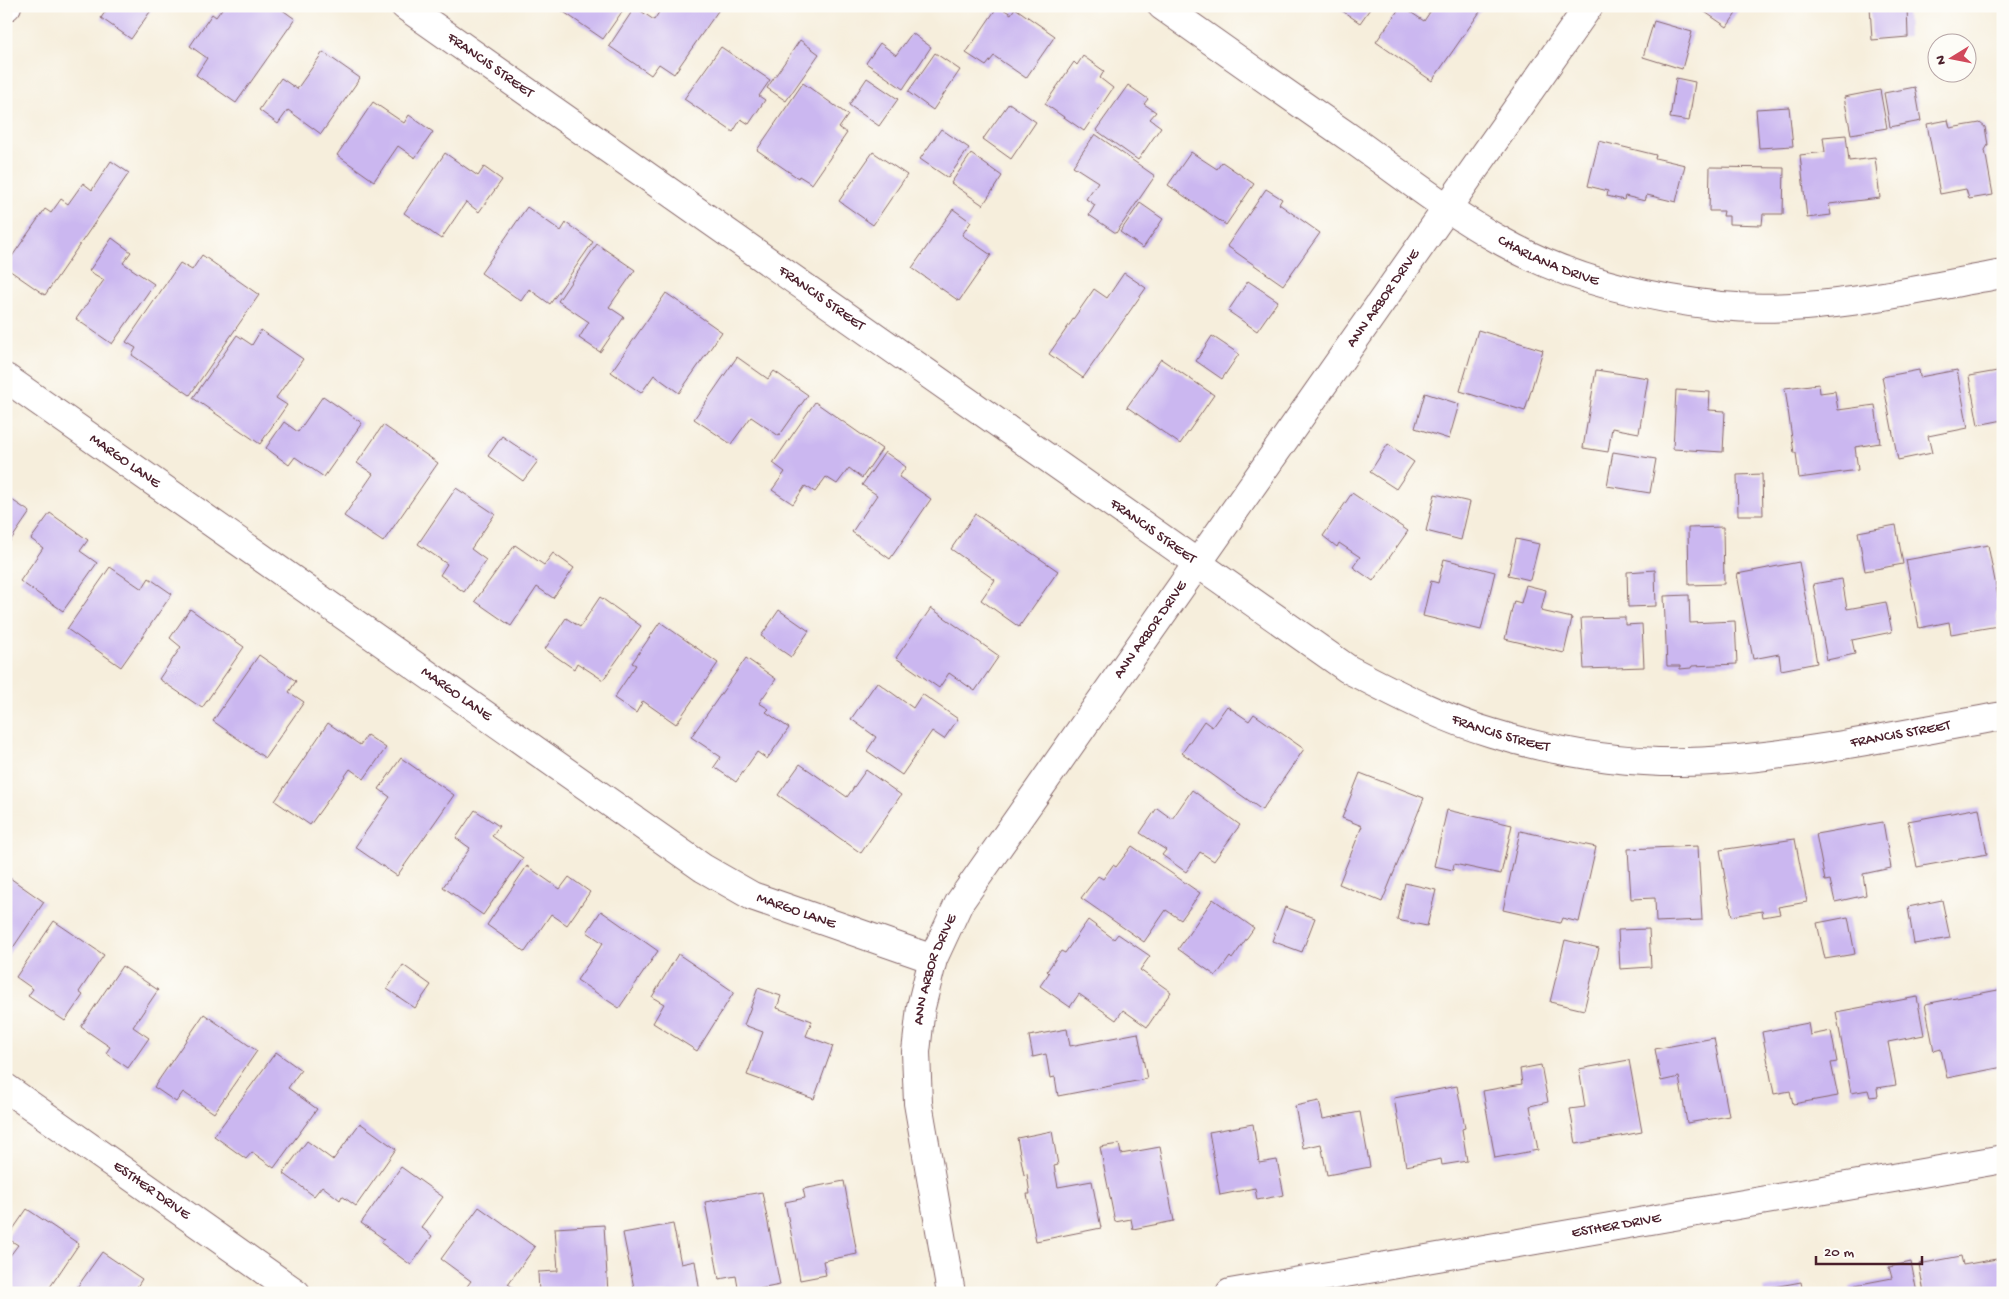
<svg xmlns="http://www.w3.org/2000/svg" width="2009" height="1299" font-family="'Gochi Hand',sans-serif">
<rect width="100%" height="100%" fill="#fdfcf7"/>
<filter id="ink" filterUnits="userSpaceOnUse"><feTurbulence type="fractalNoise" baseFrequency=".02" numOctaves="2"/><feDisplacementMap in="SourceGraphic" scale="10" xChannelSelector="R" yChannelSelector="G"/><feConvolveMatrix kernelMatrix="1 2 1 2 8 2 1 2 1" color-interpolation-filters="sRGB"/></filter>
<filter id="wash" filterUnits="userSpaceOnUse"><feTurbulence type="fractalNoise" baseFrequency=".0096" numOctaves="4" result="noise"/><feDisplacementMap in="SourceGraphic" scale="20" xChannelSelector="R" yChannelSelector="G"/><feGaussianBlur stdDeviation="1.12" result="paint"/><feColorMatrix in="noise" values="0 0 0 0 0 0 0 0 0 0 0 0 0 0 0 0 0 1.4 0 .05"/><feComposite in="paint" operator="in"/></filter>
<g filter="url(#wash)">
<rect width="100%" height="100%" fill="#f6eedc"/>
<g id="blocks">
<g fill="#cbb7f0">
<path d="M109 6H154L131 39 101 18Z"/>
<path d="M224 6H277L295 19 236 103 196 75 207 58 190 46 212 14 216 17Z"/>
<path d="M555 6H626L603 39Z"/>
<path d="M663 6H717L720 8 674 74 659 64 651 75 609 46 635 7 654 20Z"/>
<path d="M998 6 1011 14 1015 8 1055 36 1026 78 994 56 986 66 966 53Z"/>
<path d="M1335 6H1372L1360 23Z"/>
<path d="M1401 6 1424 21 1434 6H1484L1432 81 1376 42Z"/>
<path d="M1696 6H1741L1727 27Z"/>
<path d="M1870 6H1907L1908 37 1872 40Z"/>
<path d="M1654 21 1692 32 1682 69 1643 57Z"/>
<path d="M912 33 931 47 903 89 866 63 880 43 896 55Z"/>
<path d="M800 40 819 54 786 101 767 88Z"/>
<path d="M721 47 770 80 759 96 765 100 749 124 741 119 733 132 684 99Z"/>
<path d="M323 52 360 78 321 134 288 110 278 124 259 110 281 78 297 89Z"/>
<path d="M935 53 960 70 933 110 908 92Z"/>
<path d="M1083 56 1104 71 1100 78 1113 88 1084 131 1045 104 1074 62 1077 65Z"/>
<path d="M867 78 898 99 879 126 849 105Z"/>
<path d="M1676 78 1695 82 1689 121 1670 118Z"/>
<path d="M803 83 848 115 839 128 847 133 812 184 799 176 798 178 757 150Z"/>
<path d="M1128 85 1148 99 1144 104 1156 112 1150 119 1161 127 1138 160 1096 130Z"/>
<path d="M1915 87 1921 121 1890 127 1884 93Z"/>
<path d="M1880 90 1887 128 1851 134 1844 97Z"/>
<path d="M373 102 404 123 409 115 433 132 415 158 398 146 374 181 337 155Z"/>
<path d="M1009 103 1036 122 1011 159 983 139Z"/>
<path d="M1789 107 1793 146 1759 148 1756 109Z"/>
<path d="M1948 120 1950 128 1980 123 1985 127 1988 145 1985 150 1993 195 1969 199 1966 189 1940 194 1927 124Z"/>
<path d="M941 129 969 148 948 178 920 159Z"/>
<path d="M1095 134 1155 176 1116 233 1089 215 1095 205 1086 199 1098 182 1073 166Z"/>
<path d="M1846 135 1849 161 1875 158 1880 198 1829 204 1831 215 1807 218 1800 155 1825 152 1823 137Z"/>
<path d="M1599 141 1656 155 1655 158 1685 165 1676 202 1647 195 1645 201 1625 196 1624 200 1607 196 1608 191 1588 186Z"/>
<path d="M873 152 907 175 873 225 839 201Z"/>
<path d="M1191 152 1217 169 1222 162 1254 184 1226 225 1168 185Z"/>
<path d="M445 153 478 176 484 167 502 180 479 212 466 202 441 239 404 213Z"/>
<path d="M971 154 1002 176 983 205 951 183Z"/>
<path d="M111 161 129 173 45 295 6 268V265L45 209 51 213 61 199 68 204 83 183 92 190Z"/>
<path d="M1710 167 1784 168 1783 214H1763L1762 225 1729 224V216H1723L1724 211H1709Z"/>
<path d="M1266 189 1282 199 1279 204 1320 233 1283 285 1227 246Z"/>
<path d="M1140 203 1163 219 1143 248 1120 232Z"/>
<path d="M527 207 561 231 566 223 593 242 550 304 529 289 521 301 481 273Z"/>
<path d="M953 209 971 222 962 235 991 255 959 301 912 268Z"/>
<path d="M112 238 131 252 123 263 154 284 112 344 76 319 104 280 89 271Z"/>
<path d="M597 244 635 270 609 307 624 317 600 352 579 338 589 322 558 301Z"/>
<path d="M202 255 259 295 190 395 132 355 136 348 126 342 180 263 192 270Z"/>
<path d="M1124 273 1146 288 1083 378 1049 354 1094 289 1107 298Z"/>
<path d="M1248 281 1278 301 1257 331 1228 311Z"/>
<path d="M666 293 722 332 679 393 654 375 641 393 611 372Z"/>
<path d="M261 330 303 359 276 398 287 405 260 444 193 398 237 335 252 345Z"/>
<path d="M1478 330 1543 350 1525 411 1460 391Z"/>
<path d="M1212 336 1239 354 1222 379 1196 361Z"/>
<path d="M737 357 768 379 774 371 808 395 779 436 751 417 731 444 694 419Z"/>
<path d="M1161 359 1214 395 1180 444 1127 407Z"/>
<path d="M1596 370 1648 378 1639 433 1612 428 1608 452 1583 448Z"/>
<path d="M1919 370 1920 377 1957 370 1968 428 1928 436 1932 453 1898 460 1882 377Z"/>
<path d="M2003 370V420L1978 425 1969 376Z"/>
<path d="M1819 384 1820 393 1835 391 1838 410 1875 405 1880 443 1855 447 1858 470 1799 478 1796 453H1794L1785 388Z"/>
<path d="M1676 390 1710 392 1709 410 1725 411 1723 452 1673 449Z"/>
<path d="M1425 393 1459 404 1449 439 1415 428Z"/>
<path d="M323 396 362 423 324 477 295 457 289 465 266 448 284 422 298 432Z"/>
<path d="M815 402 882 449 862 478 849 468 837 484 826 477 815 492 805 486 793 504 772 490 785 472 773 463Z"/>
<path d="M383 425 438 463 383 542 344 516 373 474 357 463Z"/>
<path d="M502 436 538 461 523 481 488 456Z"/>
<path d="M1388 444 1414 462 1396 489 1370 472Z"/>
<path d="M885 452 906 467 899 477 931 499 890 559 852 532 877 495 862 485Z"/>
<path d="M1613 452 1656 459 1650 493 1607 486Z"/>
<path d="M1762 474 1763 515H1738L1737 475Z"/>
<path d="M456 488 495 514 471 549 486 560 464 592 440 575 447 564 418 544Z"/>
<path d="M1352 493 1408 531 1373 581 1353 567 1360 557 1339 543 1337 547 1323 536Z"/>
<path d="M1435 494 1470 502 1461 540 1426 531Z"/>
<path d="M6 496 30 512 6 547Z"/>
<path d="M50 513 88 540 80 551 97 563 63 611 20 581 43 548 31 539Z"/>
<path d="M975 514 1058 571 1019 627 981 600 995 580 951 549Z"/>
<path d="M1896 525 1903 564 1865 571 1858 532Z"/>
<path d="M1723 527 1724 584 1689 585 1688 528Z"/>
<path d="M1516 539 1539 544 1530 580 1508 575Z"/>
<path d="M515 545 544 565 553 553 574 568 553 598 537 587 511 626 475 601Z"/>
<path d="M1988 545 2001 612 1996 613 1998 626 1951 634 1949 622 1919 628 1906 560Z"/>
<path d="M1444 559 1495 572 1481 630 1423 616 1431 581 1438 583Z"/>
<path d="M1799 562 1817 663 1781 670 1779 654 1753 659 1737 574Z"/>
<path d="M110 567 142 589 149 578 172 594 121 667 67 629Z"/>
<path d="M1655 570 1656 606 1628 607 1627 572Z"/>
<path d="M1842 579 1847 609 1886 602 1892 632 1852 640 1855 654 1827 660 1813 584Z"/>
<path d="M1526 585 1546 590 1541 611 1572 618 1564 653 1505 639 1514 601 1521 603Z"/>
<path d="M1689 595 1690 623 1735 621 1737 664 1692 666 1691 668 1680 669V666H1667L1664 596Z"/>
<path d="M600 597 641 626 603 680 577 663 574 669 545 649 566 618 580 627Z"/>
<path d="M931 608 999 656 975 691 949 673 939 688 896 658Z"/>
<path d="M190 609 244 647 202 708 159 679 181 647 170 638Z"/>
<path d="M779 610 809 631 791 657 761 636Z"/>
<path d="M1625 617V625L1642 624 1644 667 1584 669 1581 618Z"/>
<path d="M660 622 718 663 676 724 643 701 636 713 614 698 636 665 632 663Z"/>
<path d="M259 655 296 681 289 692 304 702 265 758 213 721Z"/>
<path d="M746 658 776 679 759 703 769 709 766 712 789 728 767 759 757 752 736 782 714 767 721 757 691 737Z"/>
<path d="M877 682 913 708 922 694 958 719 944 739 932 731 902 775 867 751 876 737 851 719Z"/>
<path d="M1227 706 1249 721 1254 714 1304 749 1262 810 1182 753 1204 721 1212 727Z"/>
<path d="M328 723 360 745 367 735 386 748 364 779 350 769 310 825 275 801Z"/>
<path d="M401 758 454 795 397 876 355 847 390 797 379 789Z"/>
<path d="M800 764 847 797 866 770 901 795 861 853 778 795Z"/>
<path d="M1360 773 1424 798 1382 902 1339 884 1362 826 1342 818Z"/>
<path d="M1192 790 1240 825 1214 861 1200 852 1186 872 1162 855 1166 850 1140 833 1157 808 1172 819Z"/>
<path d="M1979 808 1987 854 1917 867 1908 821Z"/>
<path d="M475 810 499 826 492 836 523 858 483 915 443 887 470 848 456 838Z"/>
<path d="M1447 810 1512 825 1501 874 1454 864 1453 870 1434 866Z"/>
<path d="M1883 822 1891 868 1863 874 1866 895 1835 902 1830 880 1825 881 1816 834Z"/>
<path d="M1520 831 1596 847 1579 922 1562 918 1560 923 1503 910Z"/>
<path d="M1795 839 1807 902 1778 907 1780 914 1763 917 1762 911 1732 916 1720 850Z"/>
<path d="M1132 846 1200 893 1181 920 1166 910 1144 942 1081 898 1098 876 1103 879 1113 865 1116 867Z"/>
<path d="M1698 846 1702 920 1656 922 1655 898 1631 899 1628 849Z"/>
<path d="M527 866 560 889 569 877 590 892 567 925 551 914 525 952 487 925Z"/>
<path d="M10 878 44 902 6 958V884Z"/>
<path d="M1405 883 1436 890 1427 926 1397 920Z"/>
<path d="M1213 899 1254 928 1232 959 1230 957 1216 976 1178 949Z"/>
<path d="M1942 900 1950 938 1914 944 1908 907Z"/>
<path d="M1285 907 1315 918 1302 952 1272 941Z"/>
<path d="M601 911 658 951 619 1008 577 980 603 943 587 932Z"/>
<path d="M1848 917 1855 954 1825 959 1817 923Z"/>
<path d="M1088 920 1114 939 1118 934 1150 956 1140 970 1171 992 1147 1027 1123 1010 1116 1020 1079 994 1070 1007 1040 986 1049 973 1047 971 1061 951 1065 953Z"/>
<path d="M54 921 104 955 79 992 83 995 65 1021 28 996 33 989 16 977Z"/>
<path d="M1649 929 1651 967 1620 969 1618 930Z"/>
<path d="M1565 940 1599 948 1584 1010 1550 1002Z"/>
<path d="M678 954 734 992 697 1051 653 1023 664 1004 652 997Z"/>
<path d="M403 965 431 985 415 1008 387 989Z"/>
<path d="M122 966 158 990 133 1027 149 1038 128 1068 106 1053 110 1047 81 1027Z"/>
<path d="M758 988 781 996 777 1008 812 1021 806 1036 833 1046 814 1099 747 1075 763 1032 744 1025Z"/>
<path d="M2003 989V1067L1947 1078 1941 1049 1934 1051 1925 1004Z"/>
<path d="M1917 997 1924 1035 1888 1042 1896 1085 1877 1088 1878 1096 1870 1097 1868 1090 1851 1093 1836 1012Z"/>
<path d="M204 1014 257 1051 214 1113 183 1092 176 1102 154 1087Z"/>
<path d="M1808 1023 1810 1035 1831 1031 1837 1062 1831 1063 1838 1096 1793 1104 1790 1091 1774 1094 1762 1032Z"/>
<path d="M1067 1029 1070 1046 1138 1033 1147 1079 1058 1096 1055 1077 1050 1078 1046 1054 1033 1057 1029 1036Z"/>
<path d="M1714 1038 1729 1116 1687 1123 1679 1077 1661 1081 1655 1049Z"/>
<path d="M276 1052 301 1070 288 1088 317 1109 274 1168 252 1152 246 1159 214 1136Z"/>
<path d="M1629 1060 1642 1132 1576 1144 1570 1109 1585 1107 1579 1069Z"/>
<path d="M1541 1065 1548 1102 1530 1106 1538 1150 1495 1158 1483 1091 1522 1084 1520 1069Z"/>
<path d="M1457 1086 1465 1128 1462 1129 1467 1161 1442 1165 1441 1159 1406 1166 1394 1098Z"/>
<path d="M1319 1101 1323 1119 1360 1112 1370 1167 1327 1175 1321 1144 1303 1148 1295 1106Z"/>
<path d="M360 1123 396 1149 356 1206 342 1196 340 1200 322 1186 314 1196 283 1173 307 1141 333 1160Z"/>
<path d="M1253 1124 1259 1163 1277 1160 1284 1195 1257 1200 1255 1188 1220 1195 1209 1132Z"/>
<path d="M1052 1131 1058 1165 1054 1166 1058 1187 1092 1181 1101 1228 1036 1241 1027 1194H1030L1027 1174 1024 1175 1017 1138Z"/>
<path d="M1119 1144 1121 1154 1160 1147 1174 1221 1133 1229 1131 1219 1115 1222 1100 1147Z"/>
<path d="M401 1167 443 1197 421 1227 432 1236 411 1265 381 1243 384 1239 361 1223Z"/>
<path d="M844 1181 857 1254 823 1261 826 1275 800 1280 785 1202 805 1198 803 1189Z"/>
<path d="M762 1192 780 1285 739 1293 736 1276 719 1279 705 1202Z"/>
<path d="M479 1207 535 1247 508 1284 521 1293H462L471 1281 441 1259Z"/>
<path d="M27 1209 79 1244 46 1293H22L6 1282V1261L18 1245 7 1238Z"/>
<path d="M673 1224 681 1264 695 1261 700 1293H635L623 1233Z"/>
<path d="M604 1225 608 1293H539L538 1272 558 1271 555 1228Z"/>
<path d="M102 1252 142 1279 133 1293H73Z"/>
<path d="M1961 1256 1963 1265 2002 1258 2003 1293H1924L1919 1264Z"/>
<path d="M1911 1262 1917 1293H1851L1850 1286 1892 1278 1889 1267Z"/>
<path d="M1801 1282 1803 1293H1764L1763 1289Z"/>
</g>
</g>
</g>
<g filter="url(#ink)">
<use href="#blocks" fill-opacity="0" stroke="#866769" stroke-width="1"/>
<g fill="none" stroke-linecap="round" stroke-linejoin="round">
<g stroke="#866769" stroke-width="30">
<g id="minor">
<path id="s1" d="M405 6 1348 669C1395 693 1441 718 1492 733 1567 756 1649 767 1727 760 1820 752 1911 732 2003 716"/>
<path id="s2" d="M1162 6C1226 51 1289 96 1353 140 1402 175 1450 213 1503 242 1569 279 1646 298 1721 306 1815 315 1911 290 2003 274"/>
<path d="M6 7 7 6"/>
<path id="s3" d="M6 378 703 868 752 896 933 959"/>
<path id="s4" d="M6 1088 296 1293"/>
<path id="s5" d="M951 1293 918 1103 916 1052 921 1007 933 959 959 903 1589 6"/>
<path id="s6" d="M1230 1293 2003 1159"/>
</g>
</g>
<use href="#minor" stroke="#fff" stroke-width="28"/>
</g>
</g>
<g text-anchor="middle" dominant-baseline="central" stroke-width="4.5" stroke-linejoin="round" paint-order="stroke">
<g font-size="15" fill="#4a1f2b" stroke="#fdfcf7">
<text stroke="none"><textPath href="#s1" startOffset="104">FRANCIS STREET</textPath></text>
<text stroke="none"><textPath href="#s2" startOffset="464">CHARLANA DRIVE</textPath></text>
<text stroke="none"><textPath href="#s1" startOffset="509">FRANCIS STREET</textPath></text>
<text stroke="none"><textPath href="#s5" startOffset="1139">ANN ARBOR DRIVE</textPath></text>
<text stroke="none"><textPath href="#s3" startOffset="145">MARGO LANE</textPath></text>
<text stroke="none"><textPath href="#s1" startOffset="914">FRANCIS STREET</textPath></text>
<text stroke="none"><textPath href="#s5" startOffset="734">ANN ARBOR DRIVE</textPath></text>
<text stroke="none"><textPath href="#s3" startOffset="550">MARGO LANE</textPath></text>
<text stroke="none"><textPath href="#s1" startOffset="1319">FRANCIS STREET</textPath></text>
<text stroke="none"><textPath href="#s1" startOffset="1724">FRANCIS STREET</textPath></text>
<text stroke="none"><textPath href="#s3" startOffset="955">MARGO LANE</textPath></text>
<text stroke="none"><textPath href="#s5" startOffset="329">ANN ARBOR DRIVE</textPath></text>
<text stroke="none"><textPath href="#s4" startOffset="178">ESTHER DRIVE</textPath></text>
<text stroke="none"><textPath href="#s6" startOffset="392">ESTHER DRIVE</textPath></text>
</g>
</g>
<rect width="2009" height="1299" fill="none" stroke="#fdfcf7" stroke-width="25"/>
<g transform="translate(1952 58) rotate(260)"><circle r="24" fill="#fdfcf7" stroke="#b5a4a5"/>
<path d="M0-4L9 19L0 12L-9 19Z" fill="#d1495b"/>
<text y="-8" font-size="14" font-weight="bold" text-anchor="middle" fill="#4a1f2b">N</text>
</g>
<path d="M1816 1256v8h106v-8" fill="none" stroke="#4a1f2b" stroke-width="2.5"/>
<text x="1824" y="1256" font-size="15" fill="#4a1f2b" stroke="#fdfcf7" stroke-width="4" paint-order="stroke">20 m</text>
</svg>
